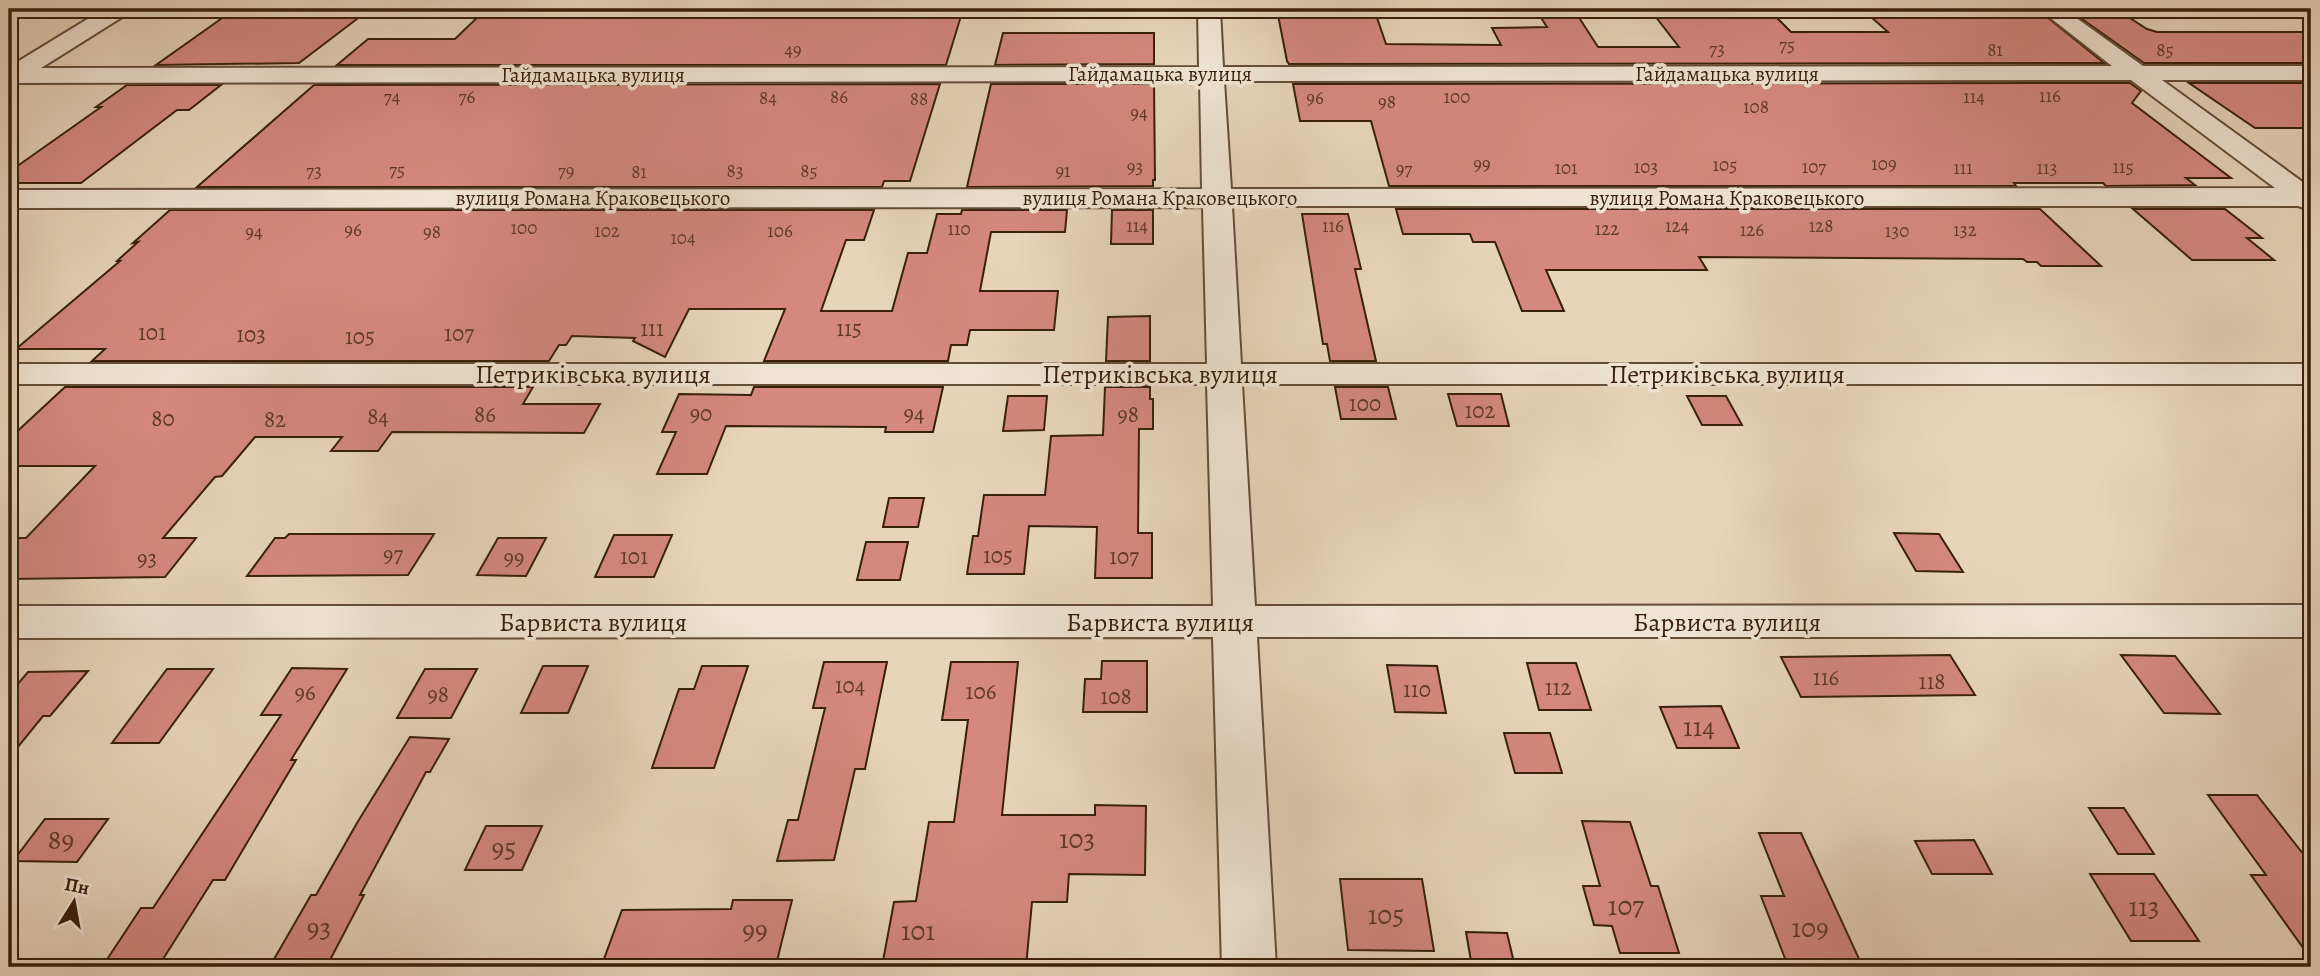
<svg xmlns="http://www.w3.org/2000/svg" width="2320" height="976" font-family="Alegreya,serif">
<rect width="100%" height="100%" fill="#e6d4bb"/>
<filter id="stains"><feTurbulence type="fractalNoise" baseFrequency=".00286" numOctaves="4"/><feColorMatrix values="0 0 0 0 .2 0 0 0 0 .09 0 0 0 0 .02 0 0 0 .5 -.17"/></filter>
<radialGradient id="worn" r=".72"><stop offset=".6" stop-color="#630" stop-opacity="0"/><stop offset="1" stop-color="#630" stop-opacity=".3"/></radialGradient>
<g fill="#d4887f" stroke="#39200b" stroke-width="2">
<path d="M235 9H370L299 63 156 65Z"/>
<path d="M834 9 829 18 961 16 946 65H337L368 39H455L485 10Z"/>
<path d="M1374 9 1386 44 1501 45 1492 28 1547 27 1540 16H1578L1598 47H1679L1652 12H1771L1791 32H1888L1862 9H2037L2104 63 1289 64 1287 61 1277 10Z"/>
<path d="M2068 9H2116L2147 29 2157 32H2311V63H2144Z"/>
<path d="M1003 33H1154V64L995 65Z"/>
<path d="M2130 83 2141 91 2132 103 2231 178H2186L2195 185 2106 186 2103 183H2014L2016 186H1389L1371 121H1300L1293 84Z"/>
<path d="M2189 83H2311V128H2255Z"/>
<path d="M940 84 910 181H884L882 187H197L314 85Z"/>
<path d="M991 84H1154L1155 180H1153V186L967 187Z"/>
<path d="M127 85H221L189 110H177L81 183H9V172L101 107H96Z"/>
<path d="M1396 209H2040L2101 266H2041L2037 262H2027L2023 259 1699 257 1707 270H1546L1564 311H1522L1495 242H1473L1470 234H1403Z"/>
<path d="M2133 209H2225L2262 238H2247L2274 260H2192Z"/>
<path d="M170 210H874L864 240H846L821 311H892L908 253H927L937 214H961L962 210H1067L1065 232H991L980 291H1058L1054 330H970L967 345H951L948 361H764L785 309H689L665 357 633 341 635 338 572 336 566 345H559L549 361H92L105 349H16L120 261H117L138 242 133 243Z"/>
<path d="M1112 210H1153V244H1111Z"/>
<path d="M1302 214H1348L1361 269H1355L1376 361H1330L1327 344H1323Z"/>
<path d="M1150 316V361H1106L1108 317Z"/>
<path d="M65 387H533L523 404H600L584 433 392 432 378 451H331L342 437H255L222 476 215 477 163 538H196L165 577 9 579V548L19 538H26L95 466H9V439Z"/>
<path d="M754 387H943L933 432H885L886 427 726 426 707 474H657L676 432H662L679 394 751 395Z"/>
<path d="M1105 387H1150V399H1153V429H1139L1138 533H1152V578H1095L1097 527 1029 526 1024 574H967L973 536H978L984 495H1045L1051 436 1103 435Z"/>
<path d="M1335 387H1388L1396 419H1341Z"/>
<path d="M1448 394H1501L1509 426H1457Z"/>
<path d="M1008 396H1047L1044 430 1003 431Z"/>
<path d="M1687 396H1726L1742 425H1702Z"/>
<path d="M889 498H924L918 527H883Z"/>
<path d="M1894 533 1939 534 1963 572 1916 571Z"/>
<path d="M289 534H434L408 575 247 576 275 538H285Z"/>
<path d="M614 535H672L654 577H595Z"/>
<path d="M498 538H546L526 576 477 575Z"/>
<path d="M866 542H908L900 580H857Z"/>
<path d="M1950 655 1975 695 1801 697 1781 657Z"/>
<path d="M2121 655 2175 656 2220 714 2164 713Z"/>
<path d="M1102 661H1147V712H1083L1085 679H1101Z"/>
<path d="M824 662H887L865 769H855L834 860 777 861 788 820H798L825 708H813Z"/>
<path d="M951 662H1018L1002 815H1095V805L1146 806 1145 875 1069 874 1067 902H1032L1026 967H973L974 962 883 961 894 902 916 901 929 822H954L968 720H942Z"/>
<path d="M1527 663H1576L1591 710H1539Z"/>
<path d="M1387 665 1437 666 1446 713 1395 712Z"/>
<path d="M543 666H588L568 713H521Z"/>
<path d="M702 666H748L714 768H652L679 689H694Z"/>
<path d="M292 668 347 669 291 760H296L225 880H213L158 967H102L141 908H153L281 715H261Z"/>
<path d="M167 669H213L159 743H112Z"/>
<path d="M425 669H477L451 718H397Z"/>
<path d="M88 671 50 716H43L9 758V694L28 672Z"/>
<path d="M1721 706 1739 748H1677L1660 707Z"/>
<path d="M1504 733H1550L1562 773H1515Z"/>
<path d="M410 737 449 739 430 772H426L360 895H364L330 960 273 961 311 895H316L357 823Z"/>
<path d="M2208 795H2257L2311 864V959L2251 875H2266Z"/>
<path d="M2089 808H2124L2154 854H2118Z"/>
<path d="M45 819H108L77 862 13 861Z"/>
<path d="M1582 821 1630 822 1651 886H1658L1679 953H1620L1612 926 1594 925 1583 886H1600Z"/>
<path d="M486 826H542L522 870H465Z"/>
<path d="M1759 833H1801L1860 961H1786L1761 896H1784Z"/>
<path d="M1974 840 1992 874H1932L1915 841Z"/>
<path d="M2090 874H2154L2199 941H2131Z"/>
<path d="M1340 879H1422L1434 951 1348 950Z"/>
<path d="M733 900H792L777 961 660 959 657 967H601L622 910 731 909Z"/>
<path d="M1466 932 1507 933 1515 967H1472Z"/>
</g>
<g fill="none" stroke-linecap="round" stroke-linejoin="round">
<g stroke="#644d37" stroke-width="4">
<path id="minor" d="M104 9H130L127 14 41 68 1199 67 1198 9H1220L1223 67 2112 66 2039 9H2064L2143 66H2311V80H2162L2311 188 2310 210 2298 206H1232L1241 364H2311V384H1242L1255 606 2311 605V637H1257L1276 967H1222L1213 637 9 638V606H1213L1207 384H9V364H1207L1203 207 9 208V190L1202 189 1200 81 9 83V67ZM2131 80 2275 188 1231 189 1224 81Z"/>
</g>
<use href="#minor" fill="#efe3d3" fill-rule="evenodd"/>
</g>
<g text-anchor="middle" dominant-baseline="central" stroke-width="7" stroke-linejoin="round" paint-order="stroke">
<g font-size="19" fill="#603a28">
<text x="1787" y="45">75</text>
<text x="1717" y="49">73</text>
<text x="793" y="50">49</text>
<text x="1995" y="50">81</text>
<text x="2165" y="50">85</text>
<text x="2050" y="96">116</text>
<text x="392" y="97">74</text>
<text x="467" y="97">76</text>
<text x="839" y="97">86</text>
<text x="1457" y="97">100</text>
<text x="1974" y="97">114</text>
<text x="768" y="98">84</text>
<text x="1315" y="98">96</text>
<text x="919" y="99">88</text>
<text x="1387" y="102">98</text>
<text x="1756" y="107">108</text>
<text x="1139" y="113">94</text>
<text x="1482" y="164">99</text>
<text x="1884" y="164">109</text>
<text x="1725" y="165">105</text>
<text x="1135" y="167">93</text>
<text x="1646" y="167">103</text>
<text x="1814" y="167">107</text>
<text x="2123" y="167">115</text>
<text x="1566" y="168">101</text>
<text x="1963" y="168">111</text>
<text x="2047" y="168">113</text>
<text x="1404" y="169">97</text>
<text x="397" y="170">75</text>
<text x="314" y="171">73</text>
<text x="566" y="171">79</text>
<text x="735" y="171">83</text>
<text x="809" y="171">85</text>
<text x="1063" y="171">91</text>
<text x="639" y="172">81</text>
<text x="1137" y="226">114</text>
<text x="1333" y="226">116</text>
<text x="1677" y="226">124</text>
<text x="1821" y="226">128</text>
<text x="524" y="228">100</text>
<text x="959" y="229">110</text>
<text x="1607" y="229">122</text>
<text x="353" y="230">96</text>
<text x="1752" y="230">126</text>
<text x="1965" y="230">132</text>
<text x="607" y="231">102</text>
<text x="780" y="231">106</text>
<text x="1897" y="231">130</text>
<text x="254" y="232">94</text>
<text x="432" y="232">98</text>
<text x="683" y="238">104</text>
</g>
<g font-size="21" fill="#39200b" stroke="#efe3d3">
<text x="1160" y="74">Гайдамацька вулиця</text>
<text x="1727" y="74">Гайдамацька вулиця</text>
<text x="593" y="75">Гайдамацька вулиця</text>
<text x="593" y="198">вулиця Романа Краковецького</text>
<text x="1160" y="198">вулиця Романа Краковецького</text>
<text x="1727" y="198">вулиця Романа Краковецького</text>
</g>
<g font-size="23" fill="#603a28">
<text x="652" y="328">111</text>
<text x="849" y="328">115</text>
<text x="152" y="332">101</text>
<text x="459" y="333">107</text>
<text x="251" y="334">103</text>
<text x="360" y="336">105</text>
<text x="1365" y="403">100</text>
<text x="1480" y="410">102</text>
<text x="701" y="413">90</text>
<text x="914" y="413">94</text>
<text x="485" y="414">86</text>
<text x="1128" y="414">98</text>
<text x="378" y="416">84</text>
<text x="163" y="418">80</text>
<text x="275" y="419">82</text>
<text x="393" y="554">97</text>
<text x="998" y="555">105</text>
<text x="634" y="556">101</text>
<text x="1124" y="556">107</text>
<text x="514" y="557">99</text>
<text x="147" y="558">93</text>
<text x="1826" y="677">116</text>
<text x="1932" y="681">118</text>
<text x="850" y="685">104</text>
<text x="1558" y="687">112</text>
<text x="1417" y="689">110</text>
<text x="981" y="691">106</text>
<text x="305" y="692">96</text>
<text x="438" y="694">98</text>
<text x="1116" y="696">108</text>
</g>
<g font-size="26" fill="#39200b" stroke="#efe3d3">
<text x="593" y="374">Петриківська вулиця</text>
<text x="1160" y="374">Петриківська вулиця</text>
<text x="1727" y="374">Петриківська вулиця</text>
<text x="593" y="622">Барвиста вулиця</text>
<text x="1160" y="622">Барвиста вулиця</text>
<text x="1727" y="622">Барвиста вулиця</text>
</g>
<g font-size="28" fill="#603a28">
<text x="1699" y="727">114</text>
<text x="1077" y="839">103</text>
<text x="61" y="840">89</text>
<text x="504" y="848">95</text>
<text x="1626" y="906">107</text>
<text x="2144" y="907">113</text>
<text x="1386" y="915">105</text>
<text x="319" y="928">93</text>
<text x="1810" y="928">109</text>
<text x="755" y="930">99</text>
<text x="918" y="931">101</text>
</g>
</g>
<rect width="2320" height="976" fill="none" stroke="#e6d4bb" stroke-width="35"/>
<rect x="10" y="10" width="2299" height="955" fill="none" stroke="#39200b" stroke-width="3.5"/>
<rect x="18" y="18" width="2285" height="941" fill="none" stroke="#39200b" stroke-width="2"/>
<g transform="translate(74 902) rotate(11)" stroke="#efe3d3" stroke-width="5" paint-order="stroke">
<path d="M0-5L12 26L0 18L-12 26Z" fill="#39200b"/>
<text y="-10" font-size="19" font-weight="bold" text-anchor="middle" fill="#39200b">Пн</text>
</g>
<rect width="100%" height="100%" filter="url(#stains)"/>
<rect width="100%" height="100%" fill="url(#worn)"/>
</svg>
